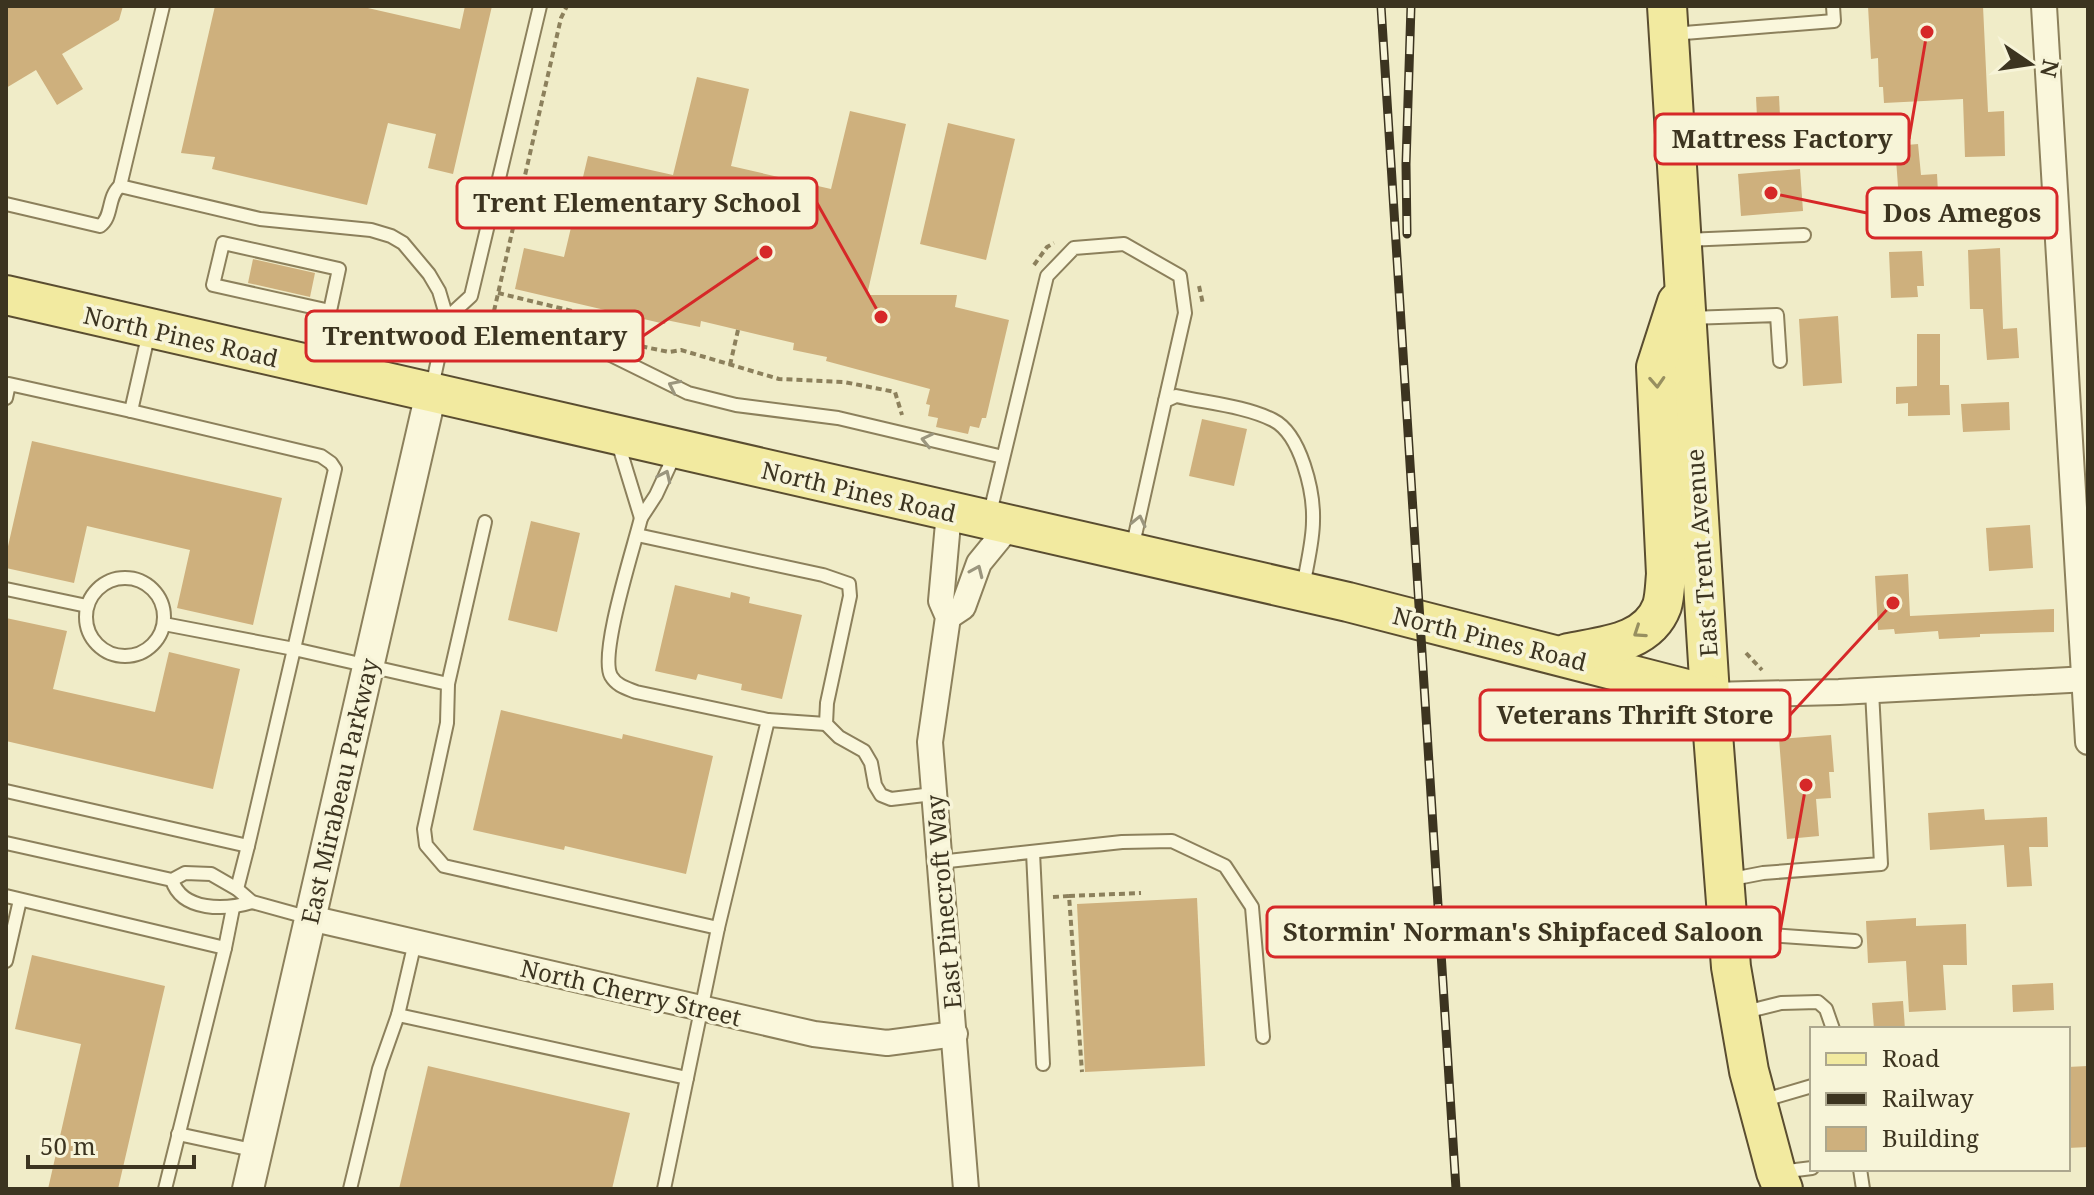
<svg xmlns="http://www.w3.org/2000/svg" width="2094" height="1195" font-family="'Noto Serif',serif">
<rect width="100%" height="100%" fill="#f0ecc8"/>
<g fill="#ceb07d">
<path d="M6 6H123L119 20 62 54 83 89 57 105 36 70 6 88Z"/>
<path d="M215 6H359L460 29 465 6H492L453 174 428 168 436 134 388 123 367 205 212 169 215 157 181 153Z"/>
<path d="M1868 6H1983L1988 112 2004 111 2005 156 1965 157 1963 99 1884 103 1883 87H1879L1878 58 1871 59Z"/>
<path d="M697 77 749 89 731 166 831 189 850 111 906 124 867 295H957L955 307 1009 320 986 418H982L979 428 970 426 968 434 936 427 938 418 928 416 930 405 926 404 930 389 826 361 827 357 793 350 794 343 701 321 700 327 666 320 665 324 515 289 524 248 564 257 588 156 673 175Z"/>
<path d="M1779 96 1780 116 1757 117 1756 97Z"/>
<path d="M948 123 1015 139 986 260 920 244Z"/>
<path d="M1918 144 1921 175 1937 174 1939 211 1900 213 1895 146Z"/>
<path d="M1800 169 1803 211 1741 216 1738 174Z"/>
<path d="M2000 248 2003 329 2017 328 2019 358 1987 360 1983 309H1970L1968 250Z"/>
<path d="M1922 251 1924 286H1917L1918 297 1891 298 1889 252Z"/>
<path d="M253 259 315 273 310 297 248 283Z"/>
<path d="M1838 316 1842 383 1803 386 1799 319Z"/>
<path d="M1917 334H1940V385H1949L1950 415 1908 416V403L1896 404V387L1917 386Z"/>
<path d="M2009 402 2010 430 1963 432 1961 404Z"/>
<path d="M1202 419 1247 429 1234 486 1189 476Z"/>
<path d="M32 441 282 498 253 625 177 608 190 550 87 526 74 583 6 568V555Z"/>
<path d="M531 521 580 533 557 632 508 620Z"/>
<path d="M2030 525 2033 568 1989 571 1986 528Z"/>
<path d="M1908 574 1910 616 2054 609V632L1980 634V637L1939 639 1938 631 1895 634 1894 629 1878 630 1875 576Z"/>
<path d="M675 585 730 598 731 592 750 597 749 603 802 615 782 699 741 690 742 684 698 674 696 680 655 671Z"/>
<path d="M6 618 67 631 53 689 155 712 169 652 240 669 213 789 6 741Z"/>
<path d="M501 710 622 739 623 734 713 756 686 874 565 846 564 850 473 830Z"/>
<path d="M1831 735 1834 772H1829L1831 798 1816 799 1819 836 1787 839 1779 739Z"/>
<path d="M1984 809 1985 820 2047 817 2048 847H2029L2032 886 2007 887 2004 845 1930 850 1928 813Z"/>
<path d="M1197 898 1205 1066 1085 1072 1077 904Z"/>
<path d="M1916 918V926L1966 924 1967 965H1943L1946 1010 1909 1012 1906 961 1868 963 1866 921Z"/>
<path d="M32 955 165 986 118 1189H48L81 1044 15 1029Z"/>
<path d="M2053 983 2054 1010 2013 1012 2012 985Z"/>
<path d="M1903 1001 1905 1029H1874L1872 1003Z"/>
<path d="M428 1066 630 1113 612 1189H399Z"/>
<path d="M2087 1066 2088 1147 2068 1148V1067Z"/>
</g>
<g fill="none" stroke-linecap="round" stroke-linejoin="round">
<g stroke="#8c805c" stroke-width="16">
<g id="service">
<path d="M1672 34 1834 21 1833 6"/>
<path d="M1679 148 1860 138"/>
<path d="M120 186 163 6"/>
<path d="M6 204 100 226C113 217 107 197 120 186L260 219 371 230 391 236 403 243 429 274 439 291 447 318 432 387"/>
<path d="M1685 240 1804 235"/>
<path d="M223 243 339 269 330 311 213 285Z"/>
<path d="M447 318 609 354 688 393 736 405 838 418 1003 457"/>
<path d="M447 318 471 296 540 6"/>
<path d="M1689 318 1777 315 1780 361"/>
<path d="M6 398 9 384 131 411 149 332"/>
<path d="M131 411 321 456 331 463 335 469 294 649 164 624"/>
<path d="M618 443 641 518 656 495 676 452"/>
<path d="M989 517 1047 276 1074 248 1124 244 1180 276 1185 313 1165 401"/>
<path d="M637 535 823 575 849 584 850 596 827 703 826 724 839 737 864 751 871 763 875 785 881 795 891 799 933 794"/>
<path d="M1132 549 1165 401 1176 396C1207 403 1245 406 1273 420 1301 434 1314 492 1313 521 1313 543 1306 567 1303 589"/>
<circle cx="125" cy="617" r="39"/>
<path d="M6 589 87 606"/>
<path d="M448 684 485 522"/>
<path d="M768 720 826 724"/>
<path d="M6 791 248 846 294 649 448 684 447 723 424 829 426 845 444 866 718 928 768 720 636 692C626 688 617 686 611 676 599 654 634 547 641 518"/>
<path d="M6 843 172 880 185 873 211 874 237 889 252 902 310 918"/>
<path d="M1033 852 1043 1064"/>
<path d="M939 862 1122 842 1172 841 1225 866 1252 907 1263 1037"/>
<path d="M172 880C182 912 226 910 252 902"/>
<path d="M1727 880 1763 873 1881 864 1872 691"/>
<path d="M237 889 248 846"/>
<path d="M6 896 225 948 165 1189"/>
<path d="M1731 937 1769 935 1855 941"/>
<path d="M225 948 233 908"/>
<path d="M6 961 20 900"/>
<path d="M1741 1013 1781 1003 1818 1002 1826 1009 1833 1029"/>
<path d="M398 1015 415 942"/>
<path d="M1761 1101 1812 1086"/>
<path d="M178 1134 257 1151"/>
<path d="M1860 1169 1863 1189"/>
<path d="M1780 1172 1812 1168"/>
<path d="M350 1189 379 1069 398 1015 687 1078"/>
<path d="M664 1189 718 928"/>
</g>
</g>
<g stroke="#8c805c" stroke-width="28">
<g id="minor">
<path d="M2044 6 2088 742"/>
<path d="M949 512 941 601 948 617 930 742 966 1189"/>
<path d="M948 617 963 607 979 563 1010 525"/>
<path d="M1710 695 1839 692 2088 679"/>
<path d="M310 918 814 1034 887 1043 955 1034"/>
</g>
</g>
<g stroke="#8c805c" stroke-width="34">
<path id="tertiary" d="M248 1189 431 393"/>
</g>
<g stroke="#5a4d30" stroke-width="42">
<g id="primary">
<path d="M1667 6 1710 695 1731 967 1749 1071 1776 1172 1783 1189"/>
<path d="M6 295 1348 602 1710 695"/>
<path d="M1568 653C1602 646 1648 644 1662 606 1665 596 1665 584 1666 574L1656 367 1677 302"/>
</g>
</g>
<g stroke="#8c805c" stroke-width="4" stroke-dasharray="6 4" stroke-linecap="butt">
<path d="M1034 265 1047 247 1054 243"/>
<path d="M1199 286 1203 304"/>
<path d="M498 293 634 326 630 344 669 352 681 350 779 379 844 382 895 392 902 415"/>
<path d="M494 311 561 18 567 6"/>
<path d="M730 365 738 330"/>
<path d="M1746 653 1762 670"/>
<path d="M1069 896 1141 893"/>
<path d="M1053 897 1069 896 1082 1072"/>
</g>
<use href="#service" stroke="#faf7dc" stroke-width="12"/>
<use href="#minor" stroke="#faf7dc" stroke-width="24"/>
<use href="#tertiary" stroke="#faf7dc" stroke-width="30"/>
<use href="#primary" stroke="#f2eaa0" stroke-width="38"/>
<g stroke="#3c3420" stroke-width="9">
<g id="rail">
<path d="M1381 6 1456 1189"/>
<path d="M1407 234 1406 164 1411 6"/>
</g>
</g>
<use href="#rail" stroke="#f7f4d8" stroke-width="6" stroke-dasharray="18" stroke-linecap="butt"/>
</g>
<defs><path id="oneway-chevron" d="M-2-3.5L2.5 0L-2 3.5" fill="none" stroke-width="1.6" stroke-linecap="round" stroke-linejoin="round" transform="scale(2)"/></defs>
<g stroke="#978f60">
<use href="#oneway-chevron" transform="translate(1657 382) rotate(87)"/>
<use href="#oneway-chevron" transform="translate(1639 632) rotate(146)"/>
</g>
<g stroke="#9b967e">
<use href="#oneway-chevron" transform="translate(674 386) rotate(-154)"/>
<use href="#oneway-chevron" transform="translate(927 440) rotate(-167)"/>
<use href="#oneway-chevron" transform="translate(665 476) rotate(-65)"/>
<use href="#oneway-chevron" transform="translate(1139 521) rotate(-77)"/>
<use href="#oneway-chevron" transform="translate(977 571) rotate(-66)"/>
</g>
<g text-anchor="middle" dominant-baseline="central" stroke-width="7" stroke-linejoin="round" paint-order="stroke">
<g font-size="24" fill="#3c3420" stroke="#f7f4d8">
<text transform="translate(181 336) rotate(13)">North Pines Road</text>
<text transform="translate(859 491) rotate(13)">North Pines Road</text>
<text transform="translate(1701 553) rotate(-94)">East Trent Avenue</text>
<text transform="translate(1490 638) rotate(14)">North Pines Road</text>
<text transform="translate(339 791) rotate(-77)">East Mirabeau Parkway</text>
<text transform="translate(943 902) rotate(-95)">East Pinecroft Way</text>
<text transform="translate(631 992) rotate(13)">North Cherry Street</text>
</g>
</g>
<path fill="none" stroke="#d62828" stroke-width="3" d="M1927 32L1909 139M881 317L817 203M1771 193L1867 213M766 252L643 336M1893 603L1790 715M1806 785L1780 932"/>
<g fill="#d62828" stroke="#f7f4d8" stroke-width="3">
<circle cx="1927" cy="32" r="8"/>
<circle cx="881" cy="317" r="8"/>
<circle cx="1771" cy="193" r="8"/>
<circle cx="766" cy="252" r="8"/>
<circle cx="1893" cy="603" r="8"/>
<circle cx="1806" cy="785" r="8"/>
</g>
<g fill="#f7f4d8" stroke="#d62828" stroke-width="3">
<rect x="1655" y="114" width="254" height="50" rx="8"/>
<rect x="457" y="178" width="360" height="50" rx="8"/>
<rect x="1867" y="188" width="190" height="50" rx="8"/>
<rect x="306" y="311" width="337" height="50" rx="8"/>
<rect x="1480" y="690" width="310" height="50" rx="8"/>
<rect x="1267" y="907" width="513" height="50" rx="8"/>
</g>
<g font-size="26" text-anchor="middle" font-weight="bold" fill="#3c3420">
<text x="1782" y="148">Mattress Factory</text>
<text x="637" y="212">Trent Elementary School</text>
<text x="1962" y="222">Dos Amegos</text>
<text x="475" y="345">Trentwood Elementary</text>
<text x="1635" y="724">Veterans Thrift Store</text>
<text x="1523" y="941">Stormin' Norman's Shipfaced Saloon</text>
</g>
<rect width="2094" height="1195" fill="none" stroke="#3c3420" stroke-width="16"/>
<rect x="1810" y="1027" width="260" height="144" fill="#f7f4d8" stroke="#aca78e" stroke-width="2"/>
<rect x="1826" y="1053" width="40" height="12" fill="#f2eaa0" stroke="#aca78e" stroke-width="2"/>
<text x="1882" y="1067" font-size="24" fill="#3c3420">Road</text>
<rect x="1826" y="1093" width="40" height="12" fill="#3c3420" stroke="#aca78e" stroke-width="2"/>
<text x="1882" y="1107" font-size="24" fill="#3c3420">Railway</text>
<rect x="1826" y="1127" width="40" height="24" fill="#ceb07d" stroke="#aca78e" stroke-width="2"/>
<text x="1882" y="1147" font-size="24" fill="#3c3420">Building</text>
<g transform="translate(2030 64) rotate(103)" stroke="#f7f4d8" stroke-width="6" paint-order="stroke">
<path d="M0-6L14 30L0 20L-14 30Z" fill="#3c3420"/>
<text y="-12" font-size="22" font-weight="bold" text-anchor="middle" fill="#3c3420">N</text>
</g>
<path d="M28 1155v12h166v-12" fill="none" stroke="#3c3420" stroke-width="4"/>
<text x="40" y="1155" font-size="24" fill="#3c3420" stroke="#f7f4d8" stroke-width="6" paint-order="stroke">50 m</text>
</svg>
